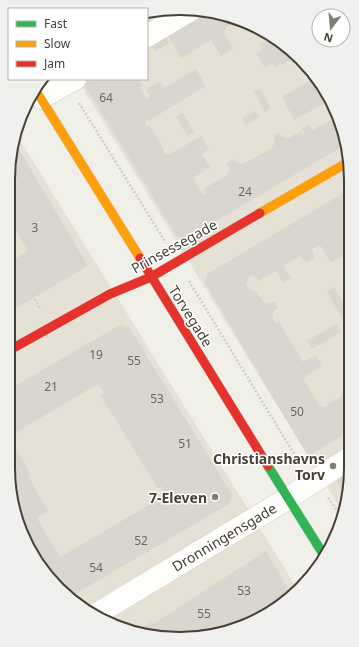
<svg xmlns="http://www.w3.org/2000/svg" width="359" height="647" font-family="'Noto Sans',sans-serif">
<rect width="100%" height="100%" fill="#f0efe8"/>
<g fill="#e5e1d5">
<path d="M202 10 265 31 322 84 350 157 351 478 341 510 77 79H147V13Z"/>
<path d="M18 137 298 590 292 597 245 626 190 639 135 633 84 610 43 572 17 522 8 467V169Z"/>
</g>
<g fill="#d8d6cf">
<path d="M207 11 234 20 235 22 226 28 224 32 233 48 221 56 211 40 181 58 167 35Z"/>
<path d="M147 13H154L156 16 147 22Z"/>
<path d="M165 36 170 43 155 51 151 45Z"/>
<path d="M272 37 294 58 275 68 272 63 265 68 256 54 263 50 259 45Z"/>
<path d="M196 69 206 86 150 120H146V126H150L164 150 163 153 169 155 201 136 209 150 202 154 210 167 193 178 203 195 206 193 203 189 227 175 229 168 227 163 234 159 236 163 243 164 272 148 275 140 273 136 279 132 281 136 289 138 301 131 304 135 305 134 301 128 309 124 313 130 334 118 331 113 332 112 345 145 186 239 177 237 84 84 92 79H139L143 85 140 87 146 99 150 96 146 90 160 81 164 88Z"/>
<path d="M311 80 325 103 294 120 282 97Z"/>
<path d="M260 89 271 108 265 112 254 92Z"/>
<path d="M255 111 259 117 246 125 242 118Z"/>
<path d="M183 113 194 132 188 136 176 117Z"/>
<path d="M16 144 88 266 8 313V263L28 251 8 218V169Z"/>
<path d="M350 189V252L331 263 320 245 312 249 315 258 306 263 300 256 284 266 291 278 283 283 276 271 258 281 254 275 249 277 246 285 250 290 257 292 263 302 269 304 275 302 278 308 274 311 272 318 276 324 279 322 303 362 316 355 322 366 305 376 304 380 320 406 324 407 350 391V431L308 456 205 283 207 274Z"/>
<path d="M334 287 349 313 342 318 327 292Z"/>
<path d="M336 324 341 332 312 349 307 341Z"/>
<path d="M120 325 129 327 232 495 229 504 70 597 43 572 17 522 8 468V451L15 447 30 473 28 475 48 512 37 518 60 557 166 495 161 486 158 489 100 394 104 392 98 384 8 437V390Z"/>
<path d="M342 476 346 478 350 482 346 494 340 488 337 480Z"/>
<path d="M266 551 292 597 257 619 253 613 226 629 227 630 190 639 134 633 152 622 153 624Z"/>
</g>
<g fill="none" stroke-linecap="round" stroke-linejoin="round">
<g stroke="#ceccc6" stroke-width="23">
<g id="street">
<path d="M147 36 191 10"/>
<path d="M41 98 75 79"/>
<path d="M95 615 290 497 351 457"/>
</g>
</g>
<g stroke="#d2cec0" stroke-width="10">
<path id="fast" d="M268 466 325 557"/>
</g>
<g stroke="#d2cec0" stroke-width="10">
<g id="slow">
<path d="M35 89 140 258"/>
<path d="M260 213 350 161"/>
</g>
</g>
<g stroke="#d2cec0" stroke-width="10">
<g id="jam">
<path d="M140 258 268 466"/>
<path d="M8 351 110 294 151 277 260 213"/>
</g>
</g>
<g stroke="#d1cec9" stroke-width="2.5" stroke-dasharray="2 2" stroke-linecap="butt">
<path d="M79 103 166 243"/>
<path d="M8 253 11 259"/>
<path d="M189 281 291 449 301 463"/>
<path d="M35 299 40 308"/>
<path d="M328 498 340 514"/>
</g>
<use href="#street" stroke="#fdfdfc" stroke-width="22"/>
<use href="#fast" stroke="#30b455" stroke-width="9"/>
<use href="#slow" stroke="#ff9f0a" stroke-width="9"/>
<use href="#jam" stroke="#e5322d" stroke-width="9"/>
</g>
<g fill="#837d73" stroke="#fff" stroke-width="1.5">
<circle cx="333" cy="466" r="4"/>
<circle cx="215" cy="497" r="4"/>
</g>
<g text-anchor="middle" dominant-baseline="central" stroke-width="3" stroke-linejoin="round" paint-order="stroke">
<g font-size="12" fill="#6e675c">
<text x="106" y="97">64</text>
<text x="245" y="191">24</text>
<text x="35" y="227">3</text>
<text x="96" y="354">19</text>
<text x="134" y="360">55</text>
<text x="51" y="386">21</text>
<text x="157" y="398">53</text>
<text x="297" y="411">50</text>
<text x="185" y="443">51</text>
<text x="141" y="540">52</text>
<text x="96" y="567">54</text>
<text x="244" y="590">53</text>
<text x="204" y="613">55</text>
</g>
<g font-size="14" fill="#484034" stroke="#fff">
<text transform="translate(174 246) rotate(-29)">Prinsessegade</text>
<text transform="translate(191 316) rotate(58)">Torvegade</text>
<text transform="translate(224 537) rotate(-31)">Dronningensgade</text>
</g>
<g font-size="14" font-weight="bold" fill="#484034" stroke="#fff" text-anchor="end">
<text x="325" y="458">Christianshavns<tspan x="325" dy="16">Torv</tspan></text>
<text x="207" y="497">7-Eleven</text>
</g>
</g>
<path d="M0 0H359V647H0ZM179 15H180A164 164 0 0 1 344 179V468A164 164 0 0 1 180 632H179A164 164 0 0 1 15 468V179A164 164 0 0 1 179 15Z" fill="#f0f0ef" fill-rule="evenodd"/>
<path fill="none" stroke="#484034" stroke-width="2" d="M179 15H180A164 164 0 0 1 344 179V468A164 164 0 0 1 180 632H179A164 164 0 0 1 15 468V179A164 164 0 0 1 179 15Z"/>
<rect x="8" y="8" width="140" height="72" fill="#ffffff" stroke="#b6b3ae"/>
<rect x="16" y="21" width="20" height="6" fill="#30b455" stroke="#b6b3ae"/>
<text x="44" y="28" font-size="12" fill="#484034">Fast</text>
<rect x="16" y="41" width="20" height="6" fill="#ff9f0a" stroke="#b6b3ae"/>
<text x="44" y="48" font-size="12" fill="#484034">Slow</text>
<rect x="16" y="61" width="20" height="6" fill="#e5322d" stroke="#b6b3ae"/>
<text x="44" y="68" font-size="12" fill="#484034">Jam</text>
<g transform="translate(331 28) rotate(196)"><circle r="19" fill="#ffffff" stroke="#b6b3ae"/>
<path d="M0-3L7 15L0 10L-7 15Z" fill="#837d73"/>
<text y="-6" font-size="11" font-weight="bold" text-anchor="middle" fill="#484034">N</text>
</g>
</svg>
